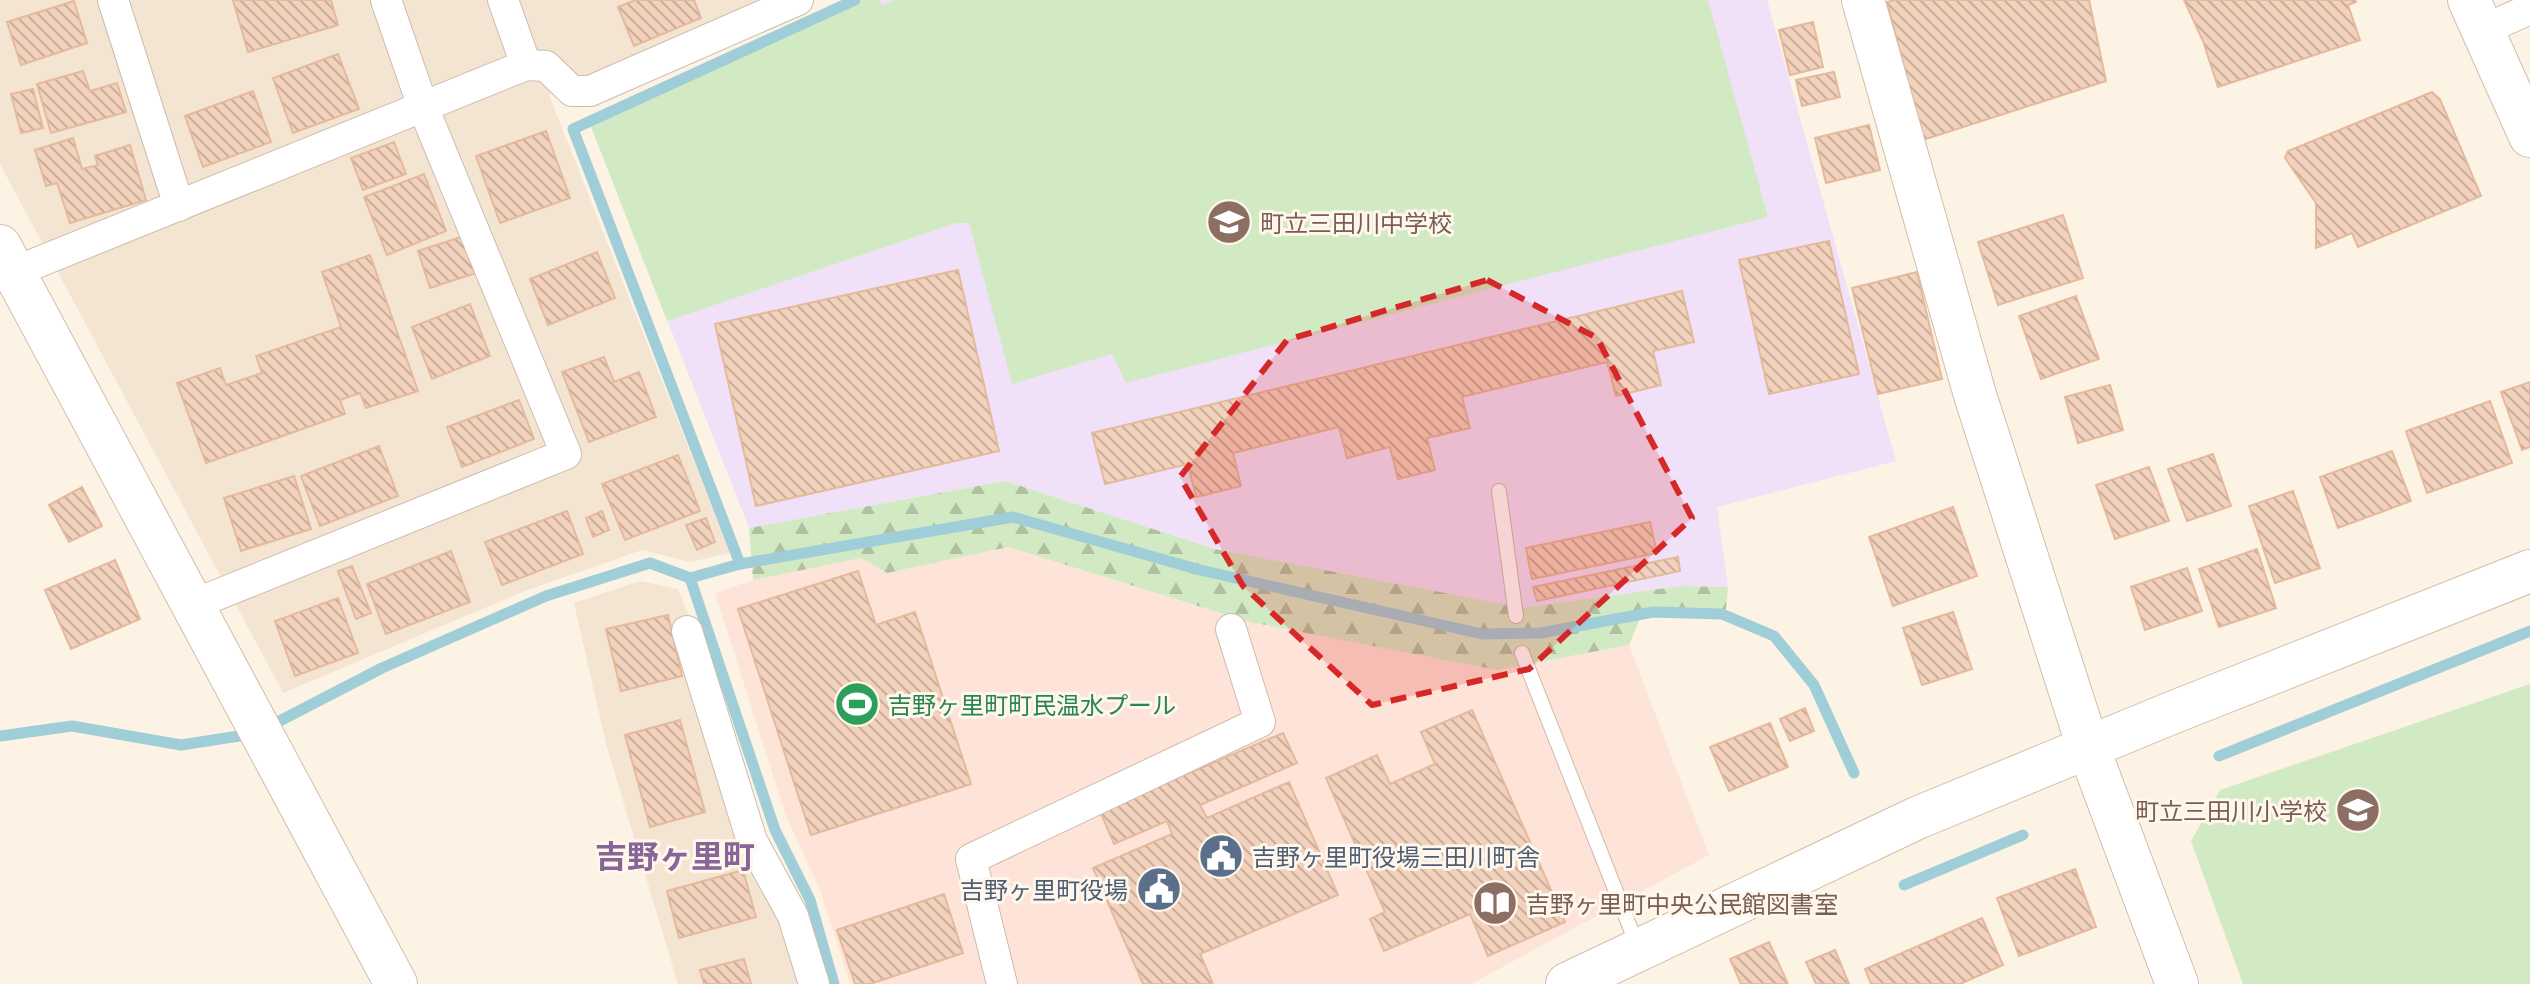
<svg xmlns="http://www.w3.org/2000/svg" width="2530" height="984" font-family="'Noto Sans','Noto Sans JP',sans-serif">
<defs>
<pattern id="forest-firs" width="22" height="20" patternUnits="userSpaceOnUse" patternTransform="scale(2)"><rect width="22" height="20" fill="#d2eac3"/><path d="M5 1l3.5 6h-7zM16 11l3.5 6h-7z" fill="#afc1a0"/></pattern>
<pattern id="building-back-hatch" width="6" height="6" patternUnits="userSpaceOnUse" patternTransform="scale(2)"><rect width="6" height="6" fill="#f2d2bc"/><path d="M-1 5l2 2M0 0l6 6M5-1l2 2" fill="none" stroke="#c9ad9b"/></pattern>
</defs>
<rect width="100%" height="100%" fill="#fcf3e4"/>
<g fill="#f4e5d3">
<path d="M0 0H767L549 95 730 553 690 562 642 550 525 591 283 693 0 164Z"/>
<path d="M640 581 678 589 714 675 776 913 799 984H678L606 744 574 603Z"/>
</g>
<path fill="#fde3d8" d="M1008 547 1250 622 1497 670 1629 645 1709 855 1471 984H850L821 892 786 816 715 593 753 580 861 558 887 573Z"/>
<path fill="#f0e1f9" d="M862 0H1767L1896 461 1717 507 1728 587 1680 586 1523 608 1215 549 1005 481 749 528 590 124Z"/>
<path fill="url(#forest-firs)" d="M1005 481 1215 549 1523 608 1680 586 1728 587 1726 609H1644L1629 645 1497 670 1250 622 1008 547 887 573 861 558 753 580 749 528Z"/>
<g fill="#d2eac3">
<path d="M862 0H880L882 5 895 0H1708L1768 217 1126 383 1112 354 1012 384 969 223H956L667 321 590 124Z"/>
<path d="M2530 684V984H2243L2191 841 2220 790Z"/>
</g>
<g fill="none" stroke-linecap="round" stroke-linejoin="round">
<g stroke="#9fced8" stroke-width="11">
<path d="M740 564 573 129 855 0"/>
<path d="M690 578 775 830 810 900 834 984"/>
<path d="M268 727 382 668 546 596 650 563 690 578 740 564 1013 517 1200 570 1482 634 1541 633 1653 612 1722 614 1774 636 1814 685 1854 773"/>
<path d="M0 736 72 726 181 745 252 734"/>
<path d="M2219 756 2530 631"/>
<path d="M1904 885 2023 835"/>
</g>
</g>
<g fill="url(#building-back-hatch)" stroke="#e5b99c" stroke-width="2">
<path d="M233 0H331L338 25 248 52Z"/>
<path d="M635 0H694L701 18 634 46 618 7Z"/>
<path d="M1896 0H2089L2106 81 1923 140 1887 2Z"/>
<path d="M2184 0H2355L2356 2 2348 5 2360 40 2218 87 2203 41Z"/>
<path d="M74 1 87 43 21 65 7 22Z"/>
<path d="M1813 22 1823 67 1790 75 1779 30Z"/>
<path d="M338 54 359 109 293 133 273 78Z"/>
<path d="M83 71 90 91 117 83 126 112 51 133 37 84Z"/>
<path d="M1834 72 1840 97 1802 106 1796 80Z"/>
<path d="M33 89 43 128 21 133 11 94Z"/>
<path d="M253 91 271 142 203 167 185 116Z"/>
<path d="M2432 92 2440 99 2481 196 2358 247 2352 233 2316 248V203L2285 158 2288 151Z"/>
<path d="M1869 125 1880 170 1826 183 1815 138Z"/>
<path d="M546 131 570 198 500 223 476 156Z"/>
<path d="M73 138 82 169 98 165 95 156 130 145 146 200 70 223 57 183 46 186 35 150Z"/>
<path d="M394 142 406 174 363 190 351 158Z"/>
<path d="M424 174 446 231 387 255 364 197Z"/>
<path d="M2063 215 2083 278 1998 305 1978 242Z"/>
<path d="M464 236 476 273 430 288 418 251Z"/>
<path d="M1829 241 1859 374 1769 394 1739 260Z"/>
<path d="M597 252 615 298 548 325 530 279Z"/>
<path d="M370 255 418 391 366 408 360 393 340 400 345 414 206 463 177 383 220 368 226 385 262 373 256 356 341 327 322 272Z"/>
<path d="M958 270 999 451 756 506 715 324Z"/>
<path d="M1917 272 1942 379 1878 394 1852 288Z"/>
<path d="M1682 291 1694 342 1653 351 1661 385 1616 396 1607 362 1462 397 1470 428 1427 438 1435 470 1398 479 1390 447 1347 458 1339 427 1233 453 1241 486 1196 497 1188 464 1105 484 1092 433Z"/>
<path d="M2076 296 2099 359 2041 379 2019 316Z"/>
<path d="M470 304 490 356 432 379 412 327Z"/>
<path d="M604 357 614 382 639 372 656 417 589 442 562 372Z"/>
<path d="M2530 382V447L2522 450 2501 392Z"/>
<path d="M2110 385 2123 430 2078 443 2065 397Z"/>
<path d="M519 400 534 439 462 467 447 427Z"/>
<path d="M2490 401 2512 463 2427 493 2406 431Z"/>
<path d="M379 446 398 496 320 526 301 476Z"/>
<path d="M2392 451 2411 501 2338 528 2320 477Z"/>
<path d="M2213 454 2231 506 2187 521 2168 469Z"/>
<path d="M678 455 700 511 625 540 602 484Z"/>
<path d="M2149 467 2169 521 2115 539 2096 485Z"/>
<path d="M294 476 311 529 241 551 224 498Z"/>
<path d="M82 487 102 526 69 542 49 505Z"/>
<path d="M2293 491 2320 568 2275 583 2249 506Z"/>
<path d="M1953 507 1977 576 1893 606 1869 537Z"/>
<path d="M567 511 583 554 502 585 485 542Z"/>
<path d="M602 511 609 530 593 537 586 518Z"/>
<path d="M706 518 715 542 697 550 686 525Z"/>
<path d="M1650 522 1657 553 1532 579 1526 548Z"/>
<path d="M2257 549 2276 608 2219 627 2199 569Z"/>
<path d="M451 551 470 602 386 634 367 584Z"/>
<path d="M1678 557 1680 571 1537 601 1533 587Z"/>
<path d="M115 560 140 619 71 649 45 590Z"/>
<path d="M352 566 371 613 356 619 338 571Z"/>
<path d="M2187 568 2202 611 2145 630 2131 587Z"/>
<path d="M858 571 876 625 915 612 971 784 811 835 738 609Z"/>
<path d="M338 598 358 653 295 676 275 621Z"/>
<path d="M1953 612 1972 669 1922 685 1903 628Z"/>
<path d="M668 615 682 676 621 691 606 629Z"/>
<path d="M1805 708 1814 731 1790 741 1780 719Z"/>
<path d="M1472 710 1565 922 1488 956 1470 914 1384 951 1370 919 1385 912 1326 778 1377 755 1390 784 1435 764 1421 732Z"/>
<path d="M680 720 705 812 650 827 625 735Z"/>
<path d="M1770 723 1788 767 1729 791 1710 747Z"/>
<path d="M1283 733 1297 763 1200 805 1207 818 1289 782 1338 895 1200 954 1213 984H1143L1093 868 1172 834 1167 821 1114 844 1100 811Z"/>
<path d="M2075 869 2096 927 2019 956 1997 898Z"/>
<path d="M743 870 756 917 679 938 667 891Z"/>
<path d="M944 894 963 953 870 984H855L837 930Z"/>
<path d="M1982 918 2003 965 1960 984H1871L1865 969Z"/>
<path d="M1769 942 1788 984H1741L1730 959Z"/>
<path d="M1835 950 1849 984H1816L1806 962Z"/>
<path d="M744 959 751 984H704L700 970Z"/>
</g>
<g fill="none" stroke-linecap="round" stroke-linejoin="round">
<g stroke="#cebbab" stroke-width="16">
<g id="lane">
<path d="M1499 491 1516 616"/>
<path d="M1522 653 1637 945"/>
</g>
</g>
<g stroke="#cebbab" stroke-width="32">
<g id="street">
<path d="M113 0 179 206"/>
<path d="M503 0 526 65"/>
<path d="M2483 30 2530 9"/>
<path d="M14 272 526 65 546 66 572 91H590L798 0"/>
<path d="M192 605 566 454 423 107 386 0"/>
<path d="M687 631 752 841 793 916 814 984"/>
<path d="M1002 984 971 859 1260 722 1231 629"/>
</g>
</g>
<g stroke="#d3bdab" stroke-width="44">
<g id="secondary">
<path d="M1863 0 1975 395 2088 747 2177 984"/>
<path d="M2469 0 2530 136"/>
<path d="M0 246 396 984"/>
<path d="M1567 984 1917 818 2169 714 2530 571"/>
</g>
</g>
<use href="#lane" stroke="#fff" stroke-width="14"/>
<use href="#street" stroke="#fff" stroke-width="30"/>
<use href="#secondary" stroke="#fff" stroke-width="42"/>
</g>
<path fill="#d62828" fill-opacity="0.2" stroke="#d62828" stroke-width="6" stroke-dasharray="16 10" stroke-linejoin="round" d="M1487 280 1597 338 1692 518 1529 669 1372 705 1243 586 1180 477 1287 340Z"/>
<defs>
<g id="school-disc" transform="scale(2.3)"><circle r="9.5" fill="#8d6e63" stroke="#fff7eb"/><path d="M0-5L7-2L0 1L-7-2ZM-4 1L0 2.5L4 1V4Q0 6-4 4Z" fill="#fff"/></g>
<g id="stadium-disc" transform="scale(2.3)"><circle r="9.5" fill="#2e9e5b" stroke="#fff7eb"/><path d="M0-5a6.5 5 0 1 0 0 10a6.5 5 0 1 0 0-10ZM-3.5-1.8h7v3.6h-7Z" fill="#fff"/></g>
<g id="civic-disc" transform="scale(2.3)"><circle r="9.5" fill="#5c6f8a" stroke="#fff7eb"/><path d="M-.6-6.5H3V-4.5H.6V-3L4-1V1h2V6H-6V1h2V-1L-.6-3ZM-1.2 2.5V6h2.4V2.5Z" fill="#fff"/></g>
<g id="library-disc" transform="scale(2.3)"><circle r="9.5" fill="#8d6e63" stroke="#fff7eb"/><path d="M-6-4Q-3-5.5-.7-3.5V5Q-3 3-6 4ZM6-4Q3-5.5 .7-3.5V5Q3 3 6 4Z" fill="#fff"/></g>
</defs>
<g fill-rule="evenodd">
<use href="#school-disc" x="1229" y="222"/>
<use href="#stadium-disc" x="857" y="704"/>
<use href="#school-disc" x="2358" y="810"/>
<use href="#civic-disc" x="1221" y="856"/>
<use href="#civic-disc" x="1159" y="889"/>
<use href="#library-disc" x="1495" y="903"/>
</g>
<g text-anchor="middle" dominant-baseline="central" stroke-width="6" stroke-linejoin="round" paint-order="stroke">
<g font-size="24" fill="#785e54" stroke="#fff7eb" text-anchor="start">
<text x="1260" y="222">町立三田川中学校</text>
<text x="2327" y="810" text-anchor="end">町立三田川小学校</text>
<text x="1526" y="903">吉野ヶ里町中央公民館図書室</text>
</g>
<g font-size="24" fill="#27864d" stroke="#fff7eb" text-anchor="start">
<text x="888" y="704">吉野ヶ里町町民温水プール</text>
</g>
<g font-size="24" fill="#4e5e75" stroke="#fff7eb" text-anchor="start">
<text x="1252" y="856">吉野ヶ里町役場三田川町舎</text>
<text x="1128" y="889" text-anchor="end">吉野ヶ里町役場</text>
</g>
<g font-size="32" font-weight="bold" fill="#886599" stroke="#fff7eb">
<text x="675" y="855">吉野ヶ里町</text>
</g>
</g>
</svg>
